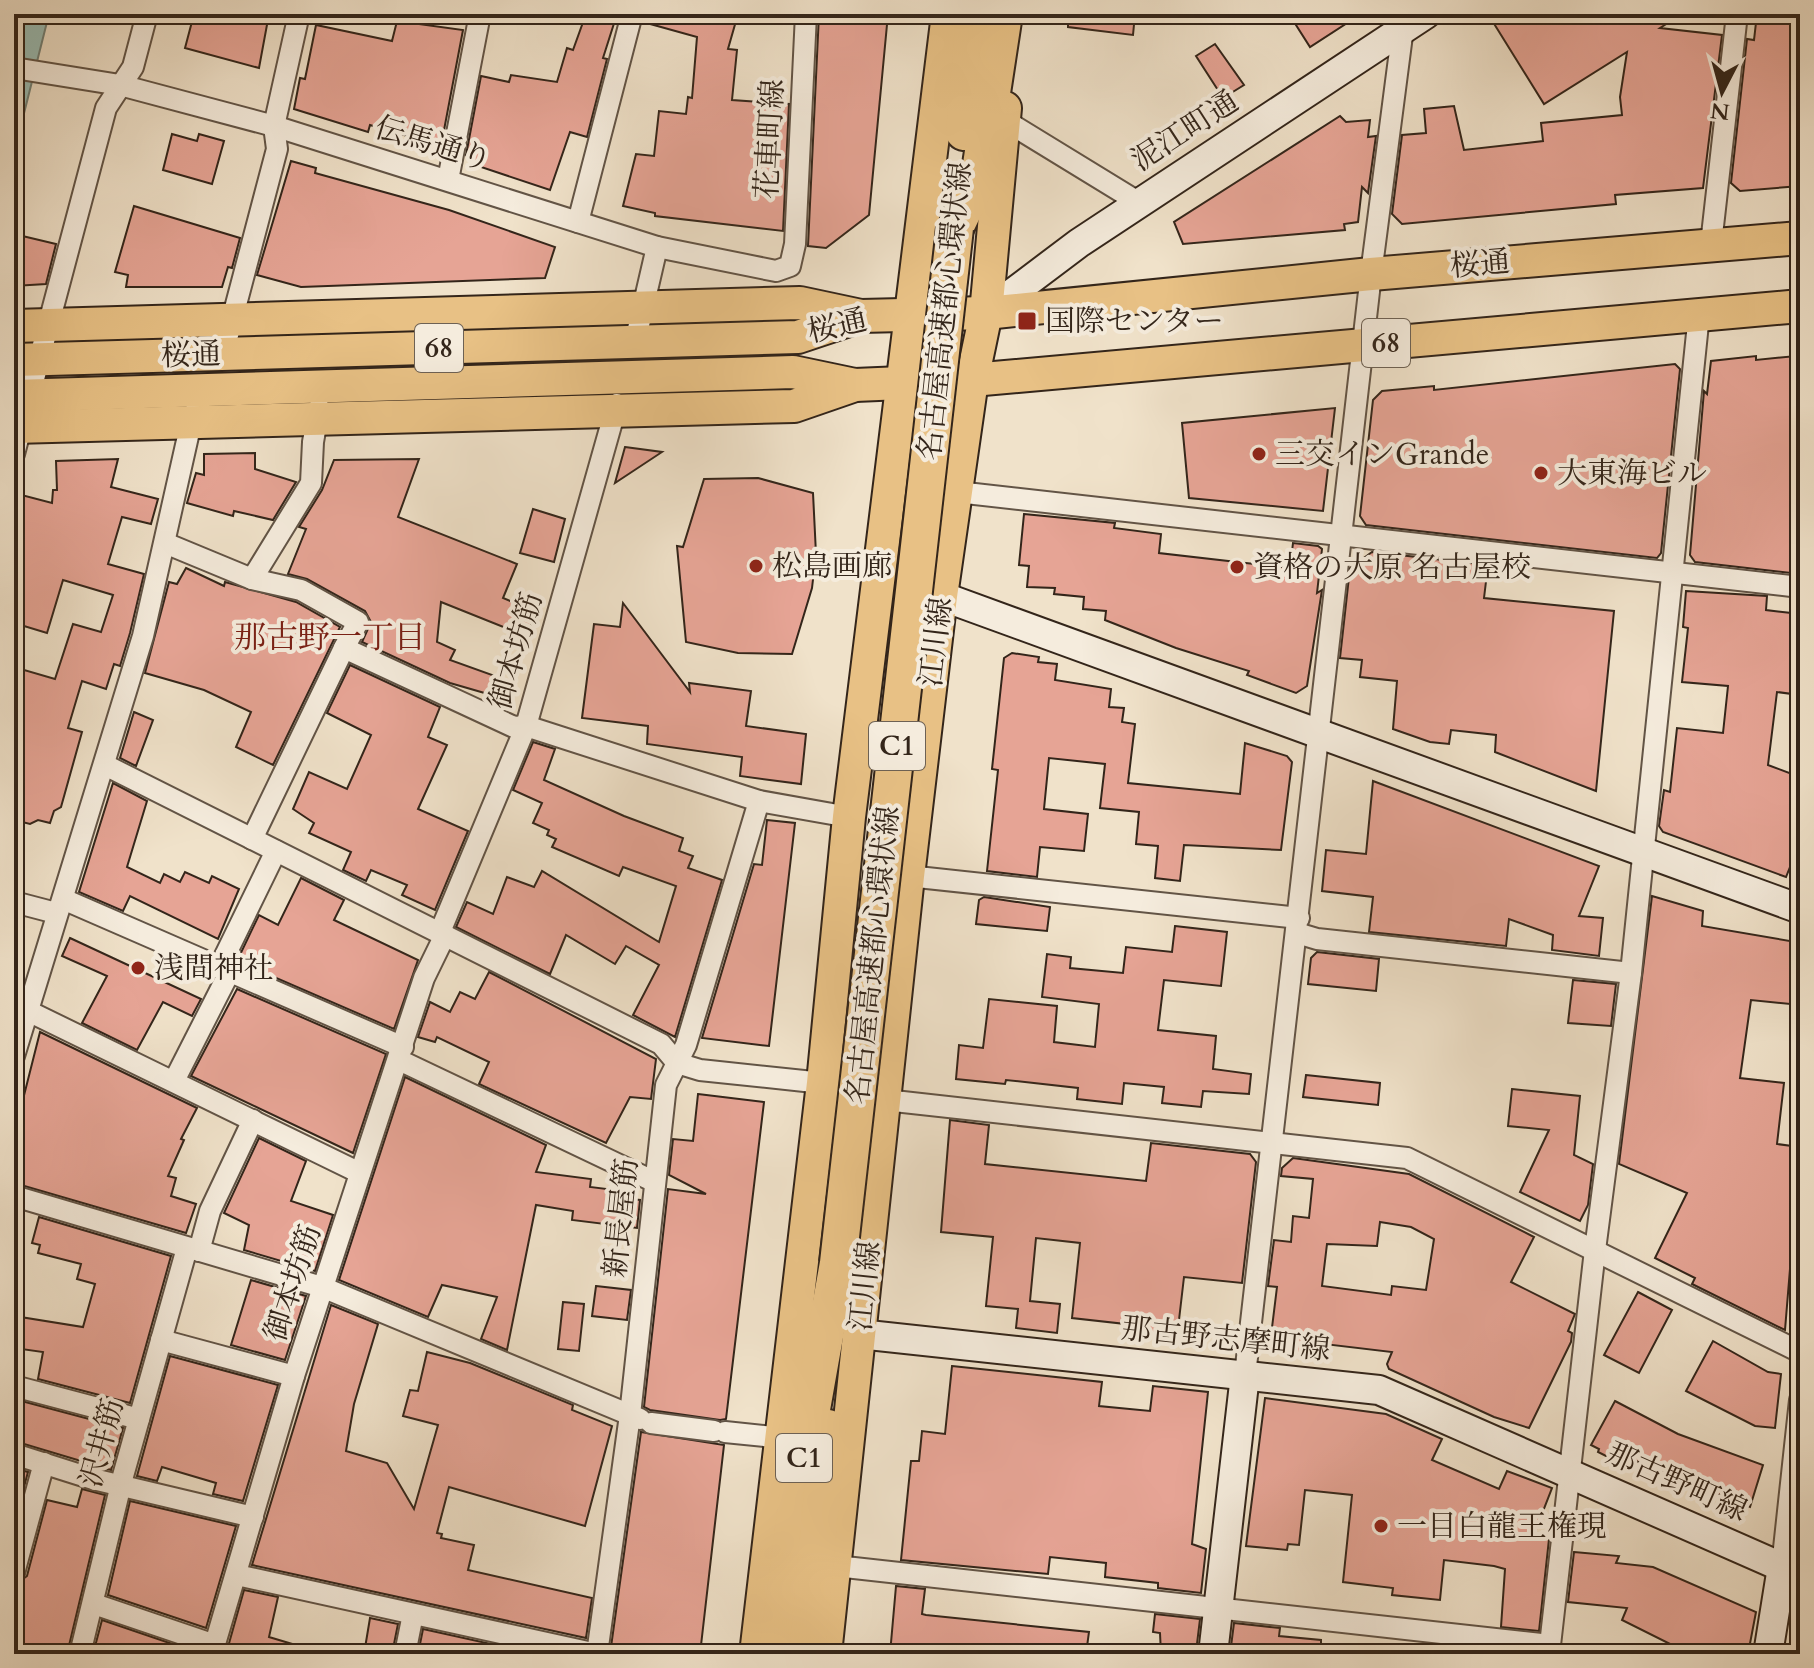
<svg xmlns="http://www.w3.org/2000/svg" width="1814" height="1668" font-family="Cardo,'Noto Serif JP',serif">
<rect width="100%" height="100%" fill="#f0e2ca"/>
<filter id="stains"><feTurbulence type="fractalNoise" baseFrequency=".0025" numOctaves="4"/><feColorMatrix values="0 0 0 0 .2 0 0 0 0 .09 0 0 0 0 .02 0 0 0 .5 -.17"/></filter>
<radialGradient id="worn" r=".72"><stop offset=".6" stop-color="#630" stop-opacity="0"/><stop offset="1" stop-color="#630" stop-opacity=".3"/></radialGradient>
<path fill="#c2c091" stroke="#7a7256" stroke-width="2" d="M582 323 586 327 243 340 240 337 243 333Z"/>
<path fill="#9abeb6" stroke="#718178" stroke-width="2" d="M14 14H49L14 153Z"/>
<g fill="#e6a495" stroke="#33251a" stroke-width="2" fill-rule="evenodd">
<path d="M194 14H269L259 68 185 48Z"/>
<path d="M586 14H617L603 58 607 59 587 137 570 132 550 190 472 164 466 155 481 76 509 82 511 75 557 82 567 48 573 50Z"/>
<path d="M645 14H738L728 49 737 50 732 100 789 104 783 231 655 216V213L623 206 636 154 654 156 659 111 686 114 688 97 692 98 697 37 643 22Z"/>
<path d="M819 14H888L869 215 826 248 808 246Z"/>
<path d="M1068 14H1135L1133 35 1068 27Z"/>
<path d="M1289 14H1361L1310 47Z"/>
<path d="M1488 14H1682L1660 28 1722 35 1703 188 1615 195 1616 204 1402 224 1392 214 1402 135 1426 133 1424 109 1454 106 1464 150 1543 141 1541 123 1622 115 1620 97 1627 52 1544 104Z"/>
<path d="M1757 14H1800V186L1740 191 1731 183 1747 39 1754 40Z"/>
<path d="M397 21 463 30 441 146 370 125 368 132 294 109 300 78 305 79 316 25 392 41Z"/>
<path d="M1215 44 1244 85 1223 98 1196 56Z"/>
<path d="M1340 116 1346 122 1370 120 1368 137 1376 136 1368 193 1362 187 1358 222 1344 224 1345 230 1183 244 1174 222Z"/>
<path d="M172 134 197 141 199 134 224 141 212 184 163 170Z"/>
<path d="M291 161 316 168 315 173 449 210 555 247 545 278 301 287 257 275Z"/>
<path d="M134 206 240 238 232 268 228 267 222 287H126L128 275 115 272Z"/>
<path d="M14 234 56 244 46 284 14 286Z"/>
<path d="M1756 356V360L1796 356 1800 396V574L1695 562 1690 555 1704 391 1707 394 1711 361Z"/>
<path d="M1675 364 1680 369 1661 553 1657 558 1366 525 1360 516 1373 400 1382 391 1434 386V390Z"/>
<path d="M1335 408 1323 511 1189 498 1182 423Z"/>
<path d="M625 447 662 452 615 483Z"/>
<path d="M255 453V469L296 482 273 520 234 511 233 516 187 503 196 473 204 475V454Z"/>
<path d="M118 459 111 487 158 499 151 524 122 517 108 564 144 574 130 633 120 666 114 664 106 689 82 681 68 728 82 732 61 807 54 811 50 823 38 820 30 824 14 820V667L55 679 73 624 101 632 113 595 63 580 47 633 14 623V493L52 503 53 490H57L56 461Z"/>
<path d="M419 459 398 517 517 564 503 598 537 612 526 636 441 602 437 642 455 650 450 660 495 676 488 694 450 683 362 642 371 622 365 611 307 579 288 574 306 529 299 527 322 490 334 460Z"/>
<path d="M758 478 813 493 816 554 812 588 792 654 738 653 686 642 677 546 683 547 704 479Z"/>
<path d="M533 509 565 519 554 562 520 553Z"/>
<path d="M1024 514 1115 523 1114 528 1161 534 1159 553 1290 568 1293 543 1318 546 1322 549 1317 593 1322 590 1307 686 1296 693 1247 675 1249 671 1176 648 1105 620 1106 611 1083 609 1084 597 1054 594 1055 588 1027 587 1029 566 1019 565Z"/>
<path d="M1372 552 1488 565 1484 598 1614 611 1596 791 1495 752 1496 735 1451 730 1449 744 1430 742 1393 729 1397 681 1360 677 1362 660 1340 658 1350 568Z"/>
<path d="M186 568 224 586 225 582 296 602 340 627 273 765 236 747 251 712 204 690 145 673 169 582 177 584Z"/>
<path d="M1686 591 1767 596 1766 610 1800 614V695L1777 692 1768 765 1800 777V842L1786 877 1663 832 1659 826 1664 790 1670 792 1677 728 1723 733 1728 686 1682 682 1688 628 1683 627Z"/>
<path d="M623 603 690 692 689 683 751 691 746 726 806 734 801 784 740 776 742 757 647 744 648 726 582 718 594 624 620 627Z"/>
<path d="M1012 653 1039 657 1038 662 1057 664 1055 680 1111 689 1109 707 1124 708 1122 722 1135 724 1128 783 1240 794 1245 743 1287 756 1292 762 1281 850 1184 845 1180 881 1155 878 1158 846 1136 844 1139 812 1100 808 1105 764 1049 758 1044 809 1088 814 1084 851 1040 847 1037 877 987 871 998 770 992 769 1004 658Z"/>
<path d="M350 665 440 707 428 737 447 745 418 809 468 831 435 910 402 895 407 885 371 870 366 881 343 870 351 852 309 833 314 823 293 809 309 772 347 789 371 735 327 713Z"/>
<path d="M134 712 153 720 136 766 120 758Z"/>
<path d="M533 742 555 749 544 780 624 816 683 838 679 851 693 856 688 868 722 880 675 1037 633 1015 659 965 626 946 615 964 566 935 550 974 456 927 467 902 493 914 507 877 534 887 542 871 659 942 676 886 623 867 619 876 552 847 556 839 547 835 549 830 533 823 542 803 513 790Z"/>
<path d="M1373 781 1599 866 1579 916 1603 918 1599 956 1552 950 1553 935 1509 919 1506 946 1369 932 1373 897 1322 891 1326 850 1366 854Z"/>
<path d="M113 783 147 801 127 867 160 883 164 874 180 882 185 872 209 883 212 876 239 889 218 939 130 896 123 911 79 892Z"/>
<path d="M767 820 795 823 769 1046 702 1038 754 864 762 865Z"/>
<path d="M301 878 344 900 334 920 418 960 394 1029 237 961 259 915 278 925Z"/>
<path d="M1652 896 1703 911 1702 926 1790 941V946L1800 947V1005L1751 1000 1740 1078 1784 1083 1777 1144 1800 1147 1785 1330 1692 1284 1695 1278 1655 1258 1687 1193 1619 1164Z"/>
<path d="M984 897 1050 907 1047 931 976 924 979 900Z"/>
<path d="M1175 926 1227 932 1221 986 1164 980 1158 1030 1216 1036 1213 1069 1251 1074 1249 1094 1203 1091 1201 1107 1162 1103 1164 1087 1124 1083 1122 1104 1077 1099 1078 1088 1006 1080 1005 1084 956 1079 959 1045 983 1048 989 999 1057 1006 1054 1042 1095 1047 1099 1004 1042 997 1047 954 1071 957 1070 968 1123 973 1126 947 1172 952Z"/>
<path d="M70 938 201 999 192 1016 163 1002 137 1050 82 1023 107 976 62 956Z"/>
<path d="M1317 952 1379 959 1376 991 1308 984 1311 958Z"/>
<path d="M489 972 656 1059 651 1099 630 1097 606 1143 479 1084 489 1062 437 1037 435 1042 418 1037 430 1002 450 1012 460 992 475 999Z"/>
<path d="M1573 980 1616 984 1611 1026 1568 1023Z"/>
<path d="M237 989 386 1054 353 1153 191 1076Z"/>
<path d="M40 1032 197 1108 181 1139 184 1140 168 1176 176 1178 171 1196 196 1204 186 1233 14 1183V1135Z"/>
<path d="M1306 1075 1380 1083 1378 1105 1303 1097Z"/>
<path d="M405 1077 546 1145 536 1172 591 1179 590 1187 623 1191 621 1198 640 1200 637 1228 572 1220 573 1211 536 1205 507 1350 481 1339 497 1297 442 1285 428 1317 339 1280Z"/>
<path d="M1512 1089 1580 1096 1574 1155 1593 1164 1588 1205 1580 1221 1520 1192 1549 1130 1508 1126Z"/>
<path d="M698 1094 764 1102 726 1419 720 1420 650 1410 644 1407 668 1189 706 1194 669 1175 673 1139 693 1141Z"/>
<path d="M950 1120 989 1125 985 1164 1146 1181 1151 1143 1250 1154 1256 1162 1242 1283 1184 1277 1177 1337 1133 1333 1134 1325 1072 1318 1080 1243 1036 1238 1030 1301 1060 1304 1057 1333 1016 1328 1018 1309 986 1306 993 1237 941 1232Z"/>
<path d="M259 1138 306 1161 291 1201 333 1215 315 1271 244 1250 249 1225 224 1213Z"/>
<path d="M1293 1158 1409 1174 1534 1237 1511 1282 1575 1314 1568 1331 1572 1333 1571 1342 1529 1428 1494 1417 1389 1369 1387 1364 1392 1352 1308 1342 1307 1356 1269 1352 1277 1287 1268 1286 1274 1240 1291 1242 1293 1216 1309 1218 1313 1179 1281 1176 1282 1168ZM1380 1222 1411 1227 1434 1239 1426 1290 1392 1286 1391 1295 1322 1286 1327 1244 1377 1246Z"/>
<path d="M39 1217 171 1256 130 1403 38 1379 43 1352 14 1348V1316L83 1327 95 1284 77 1279 81 1264 38 1253 40 1245 32 1243Z"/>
<path d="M251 1280 306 1296 285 1360 231 1345Z"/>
<path d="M596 1286 631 1290 627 1320 592 1316Z"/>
<path d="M1638 1292 1672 1310 1639 1373 1604 1355Z"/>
<path d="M563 1302 584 1304 579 1351 558 1349Z"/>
<path d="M331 1305 378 1324 354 1404 346 1451 387 1463 414 1509 438 1425 403 1416 410 1390 418 1391 427 1352 470 1363 573 1405 572 1410 612 1426 585 1526 449 1487 437 1533 442 1534 441 1538 474 1545 468 1570 592 1598 586 1638 252 1565Z"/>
<path d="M1713 1341 1768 1372 1781 1374 1775 1428 1755 1426 1686 1391Z"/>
<path d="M170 1356 278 1385 243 1501 213 1494 216 1483 162 1467 157 1481 137 1476Z"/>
<path d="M952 1366 1102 1382 1099 1406 1150 1411 1153 1386 1208 1392 1192 1544 1206 1549 1201 1593 1158 1588V1583L1105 1577 1106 1563 1050 1557 1048 1574 901 1560 911 1461H919L922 1431 945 1434Z"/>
<path d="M1265 1398 1386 1414 1442 1439 1432 1460 1499 1489 1507 1471 1552 1488 1533 1537 1549 1539 1539 1631 1501 1627 1505 1569 1494 1566 1444 1560 1440 1600 1392 1595 1393 1588 1343 1582 1352 1495 1305 1490 1299 1545 1288 1544 1287 1550 1246 1546Z"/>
<path d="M14 1399 123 1428 111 1470 14 1441Z"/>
<path d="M1615 1401 1678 1434 1763 1465 1750 1507 1636 1461 1628 1467 1598 1452 1599 1449 1591 1445Z"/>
<path d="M641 1432 724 1445 700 1654H610Z"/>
<path d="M14 1468 28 1472 14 1524Z"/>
<path d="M82 1489 105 1495 67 1654H14V1586L27 1576 47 1500 77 1507Z"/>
<path d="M130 1501 236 1526 206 1628 108 1595Z"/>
<path d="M1574 1552 1619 1556 1616 1563 1653 1567 1756 1612 1748 1654H1690L1622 1620 1627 1608 1568 1602Z"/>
<path d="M896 1586 925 1589 922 1614 926 1615 1089 1632 1086 1654H890Z"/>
<path d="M244 1590 278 1597 269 1637 309 1649 308 1654H226Z"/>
<path d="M1155 1614 1200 1619 1196 1652 1161 1654 1160 1633 1153 1632Z"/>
<path d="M370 1618 398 1624 392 1654H364Z"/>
<path d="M102 1620 199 1653V1654H93Z"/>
<path d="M1234 1623 1280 1628 1279 1636 1321 1640V1654H1230Z"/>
<path d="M423 1629 536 1654H418Z"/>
</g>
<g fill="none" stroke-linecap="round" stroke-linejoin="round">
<g stroke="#625446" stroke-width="24">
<g id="street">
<path d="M14 68 120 85 274 126 657 247 776 271 790 266 795 244 806 14"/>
<path d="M1004 120 1138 202"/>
<path d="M448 180 480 14"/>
<path d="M578 222 632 14"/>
<path d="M1711 244 1737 14"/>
<path d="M635 342 657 247"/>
<path d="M223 354 277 149 274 126 299 14"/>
<path d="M14 454 106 108 133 67 147 14"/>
<path d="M957 492 1800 587"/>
<path d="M165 543 252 579 301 590 358 622 344 648 514 727 526 726 759 801 849 817"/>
<path d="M252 579 311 483 313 442 319 408"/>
<path d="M105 765 661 1044 677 1063 700 1070 823 1083"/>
<path d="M252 839 344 648"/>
<path d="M908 876 1299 918"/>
<path d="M63 899 403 1047"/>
<path d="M14 902 56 913"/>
<path d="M440 932 526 726 617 404"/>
<path d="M1297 933 1317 939 1631 973"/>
<path d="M219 968 276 851"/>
<path d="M26 1010 360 1173"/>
<path d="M14 1056 143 636 193 414"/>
<path d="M399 1060 655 1182"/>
<path d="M174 1081 229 973"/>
<path d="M885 1100 1407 1158 1800 1352"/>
<path d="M14 1196 322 1287 640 1419"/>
<path d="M199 1251 210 1211 253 1120"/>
<path d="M161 1340 294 1376"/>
<path d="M1245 1375 1371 274 1404 20"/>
<path d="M14 1386 139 1419"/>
<path d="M651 1423 714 1431"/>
<path d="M725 1432 783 1438"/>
<path d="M14 1454 93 1479 253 1517"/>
<path d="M836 1566 1550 1645"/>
<path d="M1782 1567 1800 1400"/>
<path d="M14 1573 44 1463"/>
<path d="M237 1575 597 1654"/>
<path d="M94 1604 215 1645"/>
<path d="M80 1654 123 1476 187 1248"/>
<path d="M212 1654 294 1376 424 978 445 935"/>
<path d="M405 1654 413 1614"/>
<path d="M597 1654 630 1415 666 1085 686 1045 759 801"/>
<path d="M1549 1654 1595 1250 1631 973 1699 314"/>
</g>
</g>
<g stroke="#33251a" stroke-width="32">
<g id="secondary">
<path d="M986 313 1079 243 1426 14"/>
<path d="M941 596 1800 909"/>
<path d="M859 1334 1379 1390 1800 1575"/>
<path d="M1213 1654 1245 1375"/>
<path d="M1768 1654 1782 1567"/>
</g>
</g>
<g stroke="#33251a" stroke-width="36">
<g id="primary">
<path d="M14 326 800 303 861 316"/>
<path d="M14 360 798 337 861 316 986 313 1371 274 1800 238"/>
<path d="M14 396 793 372 855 385 972 380 1800 306"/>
<path d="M14 427 794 406 852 386"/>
<path d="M756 1654 823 1083 849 817 948 14"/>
<path d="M825 1654 908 876 941 596 972 380 986 313 1005 108"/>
</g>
</g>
<g stroke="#33251a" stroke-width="40">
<g id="highway">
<path d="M964 132 974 14"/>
<path d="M955 228 979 178 1004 14"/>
<path d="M777 1654 799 1482 838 1263"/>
<path d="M807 1654 828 1428"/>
</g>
</g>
<use href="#street" stroke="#f5ecdd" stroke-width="20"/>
<use href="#secondary" stroke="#f5ecdd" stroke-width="28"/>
<use href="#primary" stroke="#e8c185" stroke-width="32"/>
<use href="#highway" stroke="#e8c185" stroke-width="36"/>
<g stroke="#33251a" stroke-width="40" stroke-linecap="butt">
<path id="highway-bridge" d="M838 1263 955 228"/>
</g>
<use href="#highway-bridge" stroke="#e8c185" stroke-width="36"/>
</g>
<g fill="#8f2418" stroke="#f5ecdd" stroke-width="3">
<rect x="1017" y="311" width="20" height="20" rx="4"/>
<circle cx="1259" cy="454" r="8"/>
<circle cx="1541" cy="473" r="8"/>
<circle cx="756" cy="566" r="8"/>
<circle cx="1237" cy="567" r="8"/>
<circle cx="138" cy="968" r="8"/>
<circle cx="1381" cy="1526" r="8"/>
</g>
<g text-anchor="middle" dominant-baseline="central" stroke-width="8" stroke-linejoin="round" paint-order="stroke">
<g fill="#f5ecdd" stroke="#6d6154" stroke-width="2">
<rect x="1362" y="319" width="48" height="48" rx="6"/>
<rect x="415" y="324" width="48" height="48" rx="6"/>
<rect x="869" y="722" width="56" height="48" rx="6"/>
<rect x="776" y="1434" width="56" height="48" rx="6"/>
</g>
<g font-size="28" font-weight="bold" fill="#33251a">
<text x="1386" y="343">68</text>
<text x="439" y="348">68</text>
<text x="897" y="746">C1</text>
<text x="804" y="1458">C1</text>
</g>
<g font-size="30" fill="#33251a" stroke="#f5ecdd">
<text transform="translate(1185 131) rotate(-33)">泥江町通</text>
<text transform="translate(770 139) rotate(-87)">花車町線</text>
<text transform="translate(433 144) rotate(17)">伝馬通り</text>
<text transform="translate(1480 264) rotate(-5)">桜通</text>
<text transform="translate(945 311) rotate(-84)">名古屋高速都心環状線</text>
<text transform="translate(837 326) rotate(-13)">桜通</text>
<text transform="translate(191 355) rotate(-2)">桜通</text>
<text transform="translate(936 642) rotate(-83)">江川線</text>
<text transform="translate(516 651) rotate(-74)">御本坊筋</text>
<text transform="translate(873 955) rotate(-84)">名古屋高速都心環状線</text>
<text transform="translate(621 1218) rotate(-84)">新長屋筋</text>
<text transform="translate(293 1283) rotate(-72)">御本坊筋</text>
<text transform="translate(865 1286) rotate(-84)">江川線</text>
<text transform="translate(1226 1339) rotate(6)">那古野志摩町線</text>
<text transform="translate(102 1443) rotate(-75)">沢井筋</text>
<text transform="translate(1677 1482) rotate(24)">那古野町線</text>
</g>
<g font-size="30" fill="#33251a" stroke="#f5ecdd" text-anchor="start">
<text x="1045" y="321">国際センター</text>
<text x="1275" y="454">三交インGrande</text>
<text x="1557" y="473">大東海ビル</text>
<text x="772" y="566">松島画廊</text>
<text x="1253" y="567">資格の大原 名古屋校</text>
<text x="154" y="968">浅間神社</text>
<text x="1397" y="1526">一目白龍王権現</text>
</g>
<g font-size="32" fill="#7a1f14" stroke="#f5ecdd">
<text x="330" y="638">那古野一丁目</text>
</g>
</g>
<rect width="1814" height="1668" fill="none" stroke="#f0e2ca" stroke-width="48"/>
<rect x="16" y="16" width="1782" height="1636" fill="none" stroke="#33251a" stroke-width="4"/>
<rect x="24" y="24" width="1766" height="1620" fill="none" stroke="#33251a" stroke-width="2"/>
<g transform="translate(1722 92) rotate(186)" stroke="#f5ecdd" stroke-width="6" paint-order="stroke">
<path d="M0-6L14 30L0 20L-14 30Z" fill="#33251a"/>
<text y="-12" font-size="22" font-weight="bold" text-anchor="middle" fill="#33251a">N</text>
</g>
<rect width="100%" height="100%" filter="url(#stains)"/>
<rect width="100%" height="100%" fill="url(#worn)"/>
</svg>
